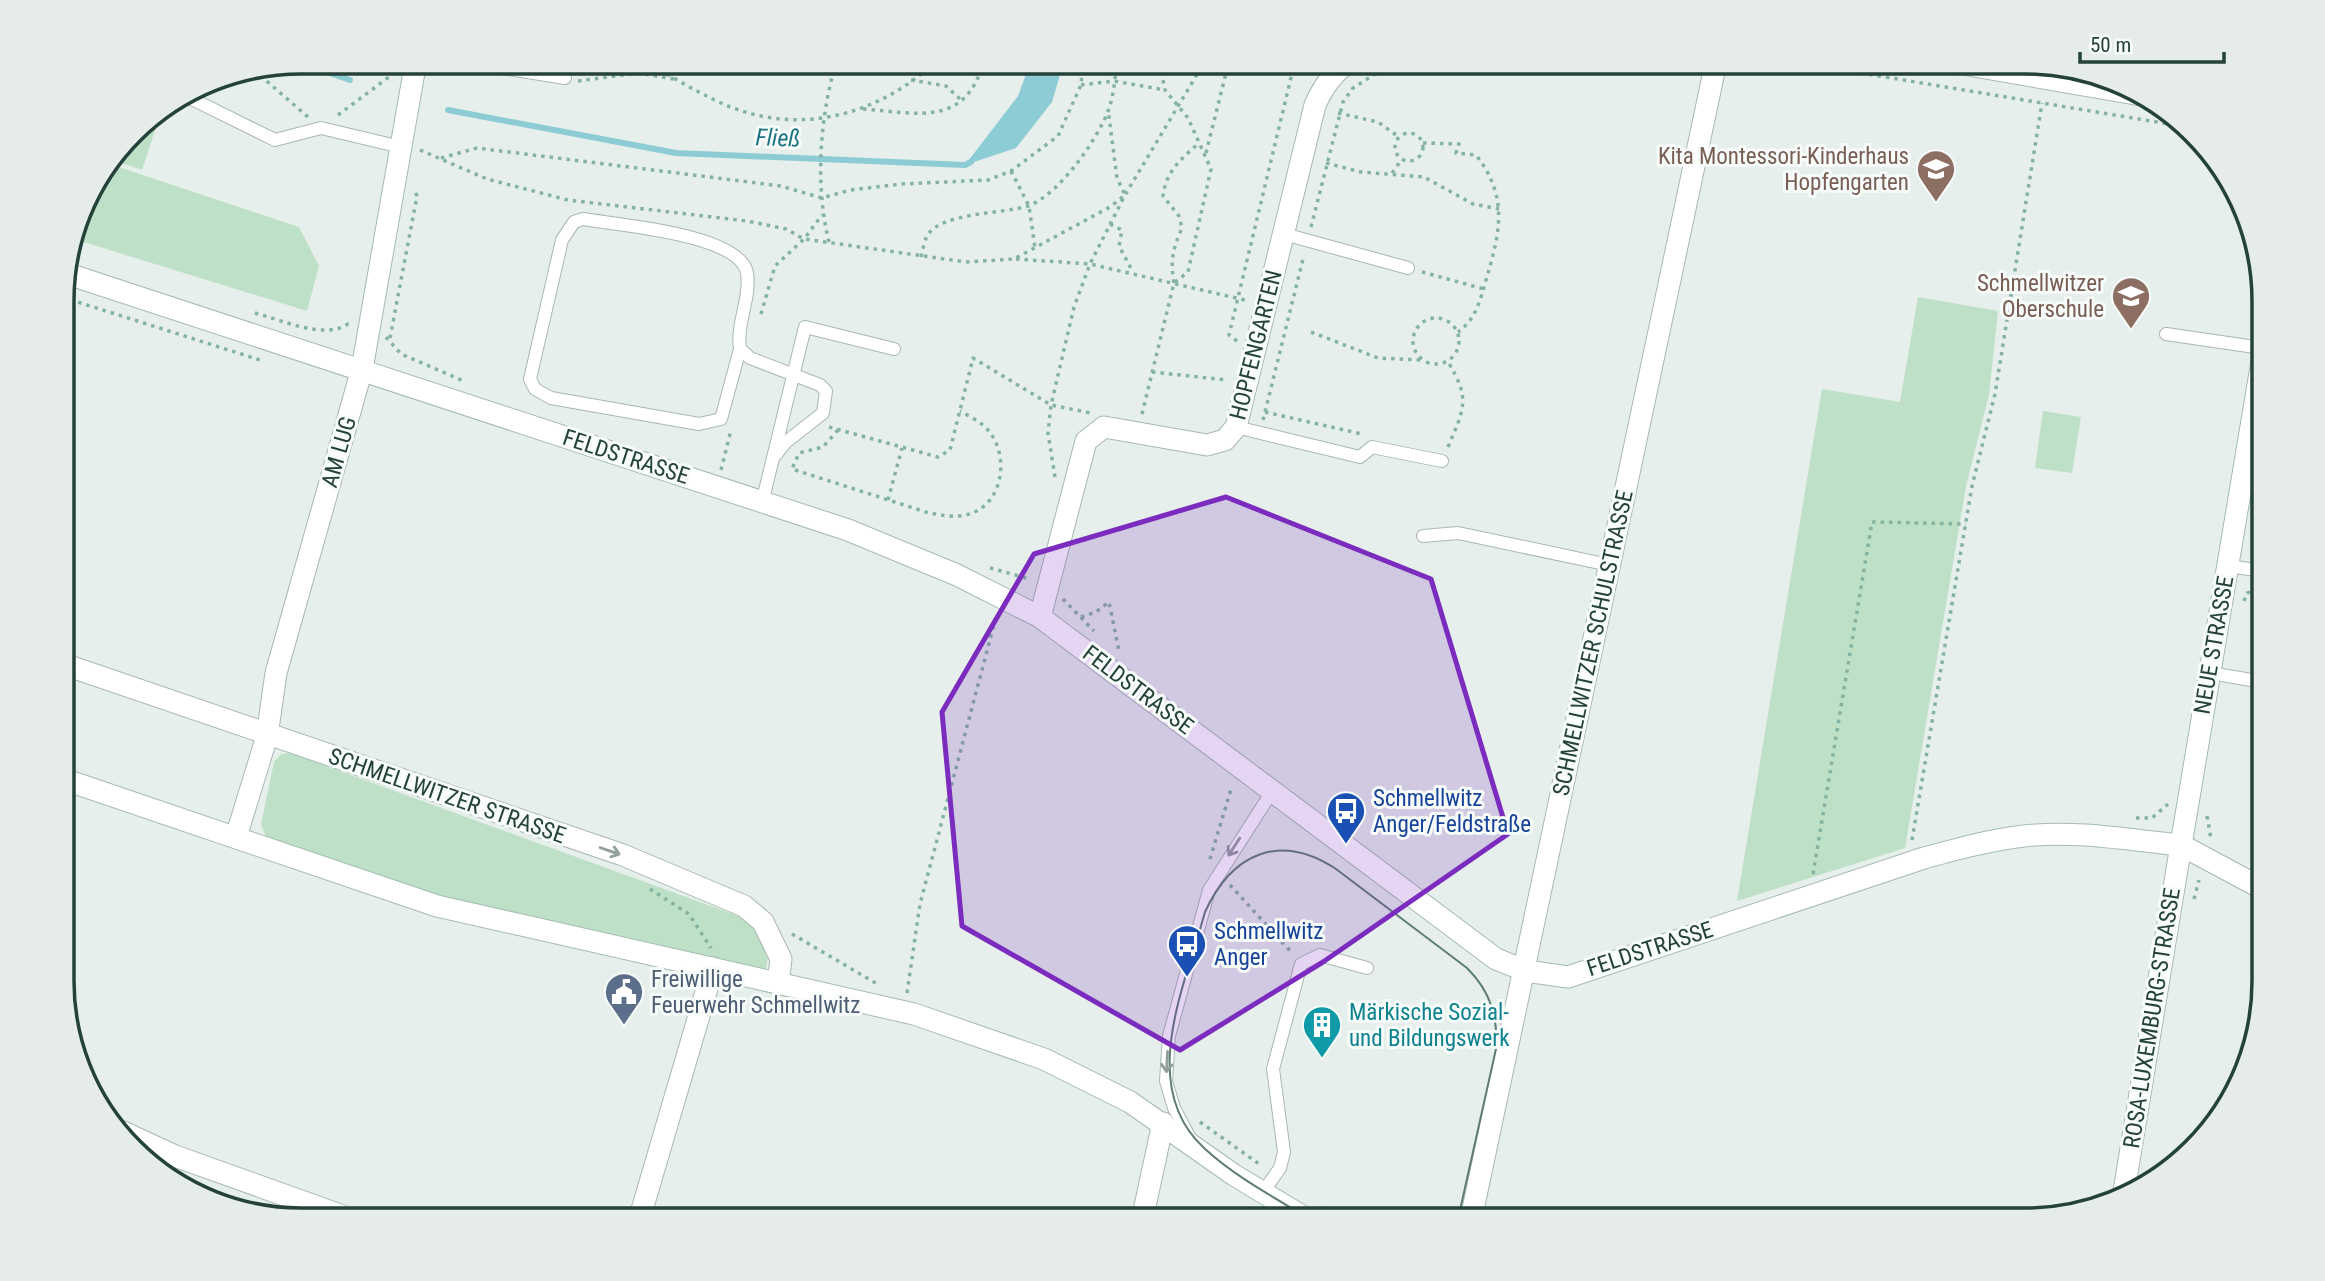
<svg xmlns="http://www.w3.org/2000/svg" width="2325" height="1281" font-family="'Roboto Condensed',sans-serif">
<rect width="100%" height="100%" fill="#e6efeb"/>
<g fill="#bee0c7">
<path d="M162 109 142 170 112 160 142 121Z"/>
<path d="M110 164 299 227 319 266 307 311 74 239 86 195Z"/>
<path d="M1918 297 1998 311 1989 395 1966 486 1905 848 1737 901 1822 389 1900 402Z"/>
<path d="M2043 411 2081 417 2072 473 2035 468Z"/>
<path d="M290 753 733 914 756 925 770 947 766 968 757 970 438 895 266 838 261 824 274 762 281 754Z"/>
</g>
<path fill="#8dccd5" d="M1031 61H1064L1052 102 1016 148 965 165 1018 96Z"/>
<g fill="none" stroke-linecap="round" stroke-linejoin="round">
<g stroke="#8dccd5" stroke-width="6">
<path d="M297 62 350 80"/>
<path d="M448 110 676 153 965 165 971 162"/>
</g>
<g stroke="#a8b8b2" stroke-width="14">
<g id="lane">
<path d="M458 61 565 78"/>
<path d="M184 95 275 140 321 128 401 147"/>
<path d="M1284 234 1408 268"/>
<path d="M2166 334 2262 348"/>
<path d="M740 349 721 419 699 424 551 398 535 389 530 379 562 240 574 222 583 219C618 225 740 234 747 273 751 298 736 324 740 349L750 358 820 385 826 391 823 413 786 442 773 458"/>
<path d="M1236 427 1360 457 1372 447 1442 461"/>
<path d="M762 503 805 327 894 349"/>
<path d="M1423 536 1458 533 1609 565"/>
<path d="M2228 566 2263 571"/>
<path d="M2210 673 2263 682"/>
<path d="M1190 1138 1174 1108 1166 1081 1169 1036 1209 890 1273 790"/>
<path d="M1263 1192 1280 1168 1284 1152 1273 1069 1301 964 1320 955 1367 968"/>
</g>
</g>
<g stroke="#a8b8b2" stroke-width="23">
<g id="street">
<path d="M1945 61 2141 95"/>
<path d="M1040 617 1086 441 1104 427 1207 445 1225 440 1236 427 1315 105C1323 87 1333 72 1350 61"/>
<path d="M63 664 623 855 744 906 763 922 781 959 778 983"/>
<path d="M236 837 267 736 276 673 362 369"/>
<path d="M121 1131 175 1156 354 1220"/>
<path d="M2124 1191 2181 845 2263 889"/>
<path d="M1471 1219 1715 67"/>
<path d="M639 1220 713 968"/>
<path d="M1142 1220 1163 1123"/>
</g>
</g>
<g stroke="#a4bbb2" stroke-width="23">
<g id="secondary">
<path d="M65 273 848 530 957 575 1040 617 1496 959 1526 971 1568 977 1924 858C1957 849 1990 840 2024 836 2075 830 2130 840 2181 845L2262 361"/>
<path d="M362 369 416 61"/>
<path d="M63 779 437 906 914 1014 1044 1059 1130 1102 1234 1175 1307 1219"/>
</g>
</g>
<g stroke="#85b3a3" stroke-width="3.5" stroke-dasharray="3.5 5" stroke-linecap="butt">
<path d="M645 61C670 76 695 91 721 103 796 137 877 117 936 61"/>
<path d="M1857 61 1855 72 2175 125"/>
<path d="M254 70 308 117"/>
<path d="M611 73 624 61"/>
<path d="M911 80 946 86 962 101"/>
<path d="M578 81 638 73 674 79"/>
<path d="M1081 85 1114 81 1165 90"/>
<path d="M863 109C918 113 965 128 984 61"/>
<path d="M1338 113 1378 122 1399 137"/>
<path d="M338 115 393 74"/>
<circle cx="1409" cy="147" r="14"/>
<path d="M1423 143 1459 144 1456 153 1476 155C1509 197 1500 233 1486 280 1480 301 1476 319 1458 332"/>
<path d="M420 150 487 179 568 200 747 221 786 229 804 239 966 262 1014 259 1110 207 1125 195 1117 178 1108 109"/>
<path d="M1206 153 1229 61"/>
<path d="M441 158 477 148 781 186 822 198 850 190 902 184 988 180 1011 171 1058 136 1081 85 1083 61"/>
<path d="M1326 163 1361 172 1424 177 1473 204 1499 209"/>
<path d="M1011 171 1029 206 1035 248"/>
<path d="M1392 173 1402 159"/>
<path d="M1110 224 1122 230 1119 246 1133 272"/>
<path d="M1311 227 1343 102 1353 88 1396 61"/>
<path d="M829 242C816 190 819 130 832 77"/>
<path d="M921 257C923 250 924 242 927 236 940 212 1004 214 1028 206 1060 194 1097 140 1109 109 1114 94 1115 77 1117 61"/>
<path d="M1016 259 1090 264 1249 301"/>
<path d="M1422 272 1484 289"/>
<path d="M1174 283C1170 261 1173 248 1182 228L1179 216 1163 196C1166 171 1181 159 1199 143"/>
<path d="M62 297 260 360"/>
<path d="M255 313C282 320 324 340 348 324L352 325"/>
<path d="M761 314 775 266 804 239 822 215"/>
<circle cx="1436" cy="341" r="23"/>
<path d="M1311 332 1378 358 1421 360"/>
<path d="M2254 333 2262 281"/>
<path d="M386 337 401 354 466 382"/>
<path d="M390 338 417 196 415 191"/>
<path d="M1237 341 1229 335 1295 61"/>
<path d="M1152 372 1227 380"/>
<path d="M1265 412 1362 434"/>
<path d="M1142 414 1174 283 1188 272 1211 169 1188 118 1165 90 1159 61"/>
<path d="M1263 420 1304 255"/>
<path d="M829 427 938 457 950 450 973 358 1051 405 1091 413"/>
<path d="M838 430 823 447 799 453 792 469 929 513C943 515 958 519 972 513 1005 501 1009 452 987 429 980 421 969 416 960 411"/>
<path d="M1448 447C1464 409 1471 399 1448 362"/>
<path d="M721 470 731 430"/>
<path d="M1055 477 1048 433 1051 405 1074 307 1090 264 1125 195 1205 61"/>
<path d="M888 500 902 448"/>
<path d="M990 568 1030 579"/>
<path d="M1063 599 1094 631"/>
<path d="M2244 601 2247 593 2263 589"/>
<path d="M1081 617 1096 612 1109 602 1119 651"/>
<path d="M2207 816 2211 839"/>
<path d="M2136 818H2152L2168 804"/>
<path d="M1912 840 1972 486 1995 394 2042 103"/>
<path d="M1210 859 1232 786"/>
<path d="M1813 874 1872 522 1966 524"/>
<path d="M1230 885 1293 954"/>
<path d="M650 889 689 914 711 948"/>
<path d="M2194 899 2199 880"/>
<path d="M792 934 879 985"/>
<path d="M907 993 920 904 996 617"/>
<path d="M1200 1122 1262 1166"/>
<path d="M1324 1207 1344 1219"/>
</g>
<use href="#lane" stroke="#fff" stroke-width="12"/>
<use href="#street" stroke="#fff" stroke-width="21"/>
<use href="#secondary" stroke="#fff" stroke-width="21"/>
<path stroke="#5f7d74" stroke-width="2" d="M1310 1219C1275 1198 1234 1176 1204 1148 1137 1086 1185 986 1205 912 1232 853 1280 832 1336 869L1467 968C1491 992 1498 1017 1496 1049L1458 1219"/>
</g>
<defs><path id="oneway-shaft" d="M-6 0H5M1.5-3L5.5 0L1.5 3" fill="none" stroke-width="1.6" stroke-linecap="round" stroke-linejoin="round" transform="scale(1.75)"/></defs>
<g stroke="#92a09c">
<use href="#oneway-shaft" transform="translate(1234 847) rotate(123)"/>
<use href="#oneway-shaft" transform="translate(610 851) rotate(19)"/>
<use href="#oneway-shaft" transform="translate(1167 1062) rotate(93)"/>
</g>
<path fill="#7b2cbf" fill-opacity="0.2" stroke="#7b2cbf" stroke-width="5" stroke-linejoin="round" d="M1226 497 1431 579 1508 834 1323 962 1180 1050 962 926 942 712 1034 554Z"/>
<defs>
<g id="school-pin" transform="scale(2.0125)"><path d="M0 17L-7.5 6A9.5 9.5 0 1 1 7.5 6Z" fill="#8d6e63" stroke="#f7fbf9"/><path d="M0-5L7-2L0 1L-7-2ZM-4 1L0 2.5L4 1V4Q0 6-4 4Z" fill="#fff"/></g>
<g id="bus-pin" transform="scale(2.0125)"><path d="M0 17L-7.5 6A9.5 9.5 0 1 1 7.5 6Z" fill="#1a4fb4" stroke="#f7fbf9"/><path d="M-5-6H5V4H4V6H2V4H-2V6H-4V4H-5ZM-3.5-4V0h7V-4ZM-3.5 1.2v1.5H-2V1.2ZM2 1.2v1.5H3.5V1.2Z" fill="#fff"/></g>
<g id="civic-pin" transform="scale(2.0125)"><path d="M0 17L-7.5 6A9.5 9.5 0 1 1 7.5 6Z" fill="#5c6f8a" stroke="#f7fbf9"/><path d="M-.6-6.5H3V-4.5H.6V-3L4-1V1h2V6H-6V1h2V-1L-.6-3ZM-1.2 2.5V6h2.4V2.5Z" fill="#fff"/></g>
<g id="building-pin" transform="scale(2.0125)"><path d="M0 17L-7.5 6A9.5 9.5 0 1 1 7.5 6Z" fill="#0f9aa8" stroke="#f7fbf9"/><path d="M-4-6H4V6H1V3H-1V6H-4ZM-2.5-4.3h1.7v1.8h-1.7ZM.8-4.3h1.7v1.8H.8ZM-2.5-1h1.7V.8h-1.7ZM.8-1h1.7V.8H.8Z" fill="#fff"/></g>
</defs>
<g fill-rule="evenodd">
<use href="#school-pin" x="1936" y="169"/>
<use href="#school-pin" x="2131" y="296"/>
<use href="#bus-pin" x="1346" y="811"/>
<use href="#bus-pin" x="1187" y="944"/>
<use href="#civic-pin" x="624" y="992"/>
<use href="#building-pin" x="1322" y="1025"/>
</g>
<g text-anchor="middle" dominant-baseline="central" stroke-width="6" stroke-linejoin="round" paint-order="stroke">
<g font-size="23" fill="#785e54" stroke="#f7fbf9" text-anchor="end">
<text x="1909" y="156">Kita Montessori-Kinderhaus<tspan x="1909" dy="26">Hopfengarten</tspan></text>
<text x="2104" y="283">Schmellwitzer<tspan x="2104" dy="26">Oberschule</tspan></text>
</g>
<g font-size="23" fill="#244239" stroke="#f7fbf9">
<text transform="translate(1256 345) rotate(-76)">HOPFENGARTEN</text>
<text transform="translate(339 452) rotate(-74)">AM LUG</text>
<text transform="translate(626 457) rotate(18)">FELDSTRASSE</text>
<text transform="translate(1593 643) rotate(-78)">SCHMELLWITZER SCHULSTRASSE</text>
<text transform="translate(2214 645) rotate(-80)">NEUE STRASSE</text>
<text transform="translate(1138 690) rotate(37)">FELDSTRASSE</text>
<text transform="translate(447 796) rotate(19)">SCHMELLWITZER STRASSE</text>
<text transform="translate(1650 949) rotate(-18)">FELDSTRASSE</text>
<text transform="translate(2152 1018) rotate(-81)">ROSA-LUXEMBURG-STRASSE</text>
</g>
<g font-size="23" fill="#164399" stroke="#f7fbf9" text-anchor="start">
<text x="1373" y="798">Schmellwitz<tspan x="1373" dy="26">Anger/Feldstraße</tspan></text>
<text x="1214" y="931">Schmellwitz<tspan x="1214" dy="26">Anger</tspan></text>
</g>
<g font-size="23" fill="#4e5e75" stroke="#f7fbf9" text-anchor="start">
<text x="651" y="979">Freiwillige<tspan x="651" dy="26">Feuerwehr Schmellwitz</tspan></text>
</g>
<g font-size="23" fill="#0d838f" stroke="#f7fbf9" text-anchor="start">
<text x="1349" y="1012">Märkische Sozial-<tspan x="1349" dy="26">und Bildungswerk</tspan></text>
</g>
<g font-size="24" font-style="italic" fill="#1b7381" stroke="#f7fbf9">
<text transform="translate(778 138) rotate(2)">Fließ</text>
</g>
</g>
<path d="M0 0H2325V1281H0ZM301 74H2025A227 227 0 0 1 2252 301V981A227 227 0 0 1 2025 1208H301A227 227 0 0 1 74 981V301A227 227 0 0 1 301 74Z" fill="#e6ecea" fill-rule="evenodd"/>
<path fill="none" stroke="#244239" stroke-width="3.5" d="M301 74H2025A227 227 0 0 1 2252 301V981A227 227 0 0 1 2025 1208H301A227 227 0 0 1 74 981V301A227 227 0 0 1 301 74Z"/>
<path d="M2080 52v10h144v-10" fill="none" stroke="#244239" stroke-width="3.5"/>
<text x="2090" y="52" font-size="21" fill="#244239" stroke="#f7fbf9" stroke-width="5" paint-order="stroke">50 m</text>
</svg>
